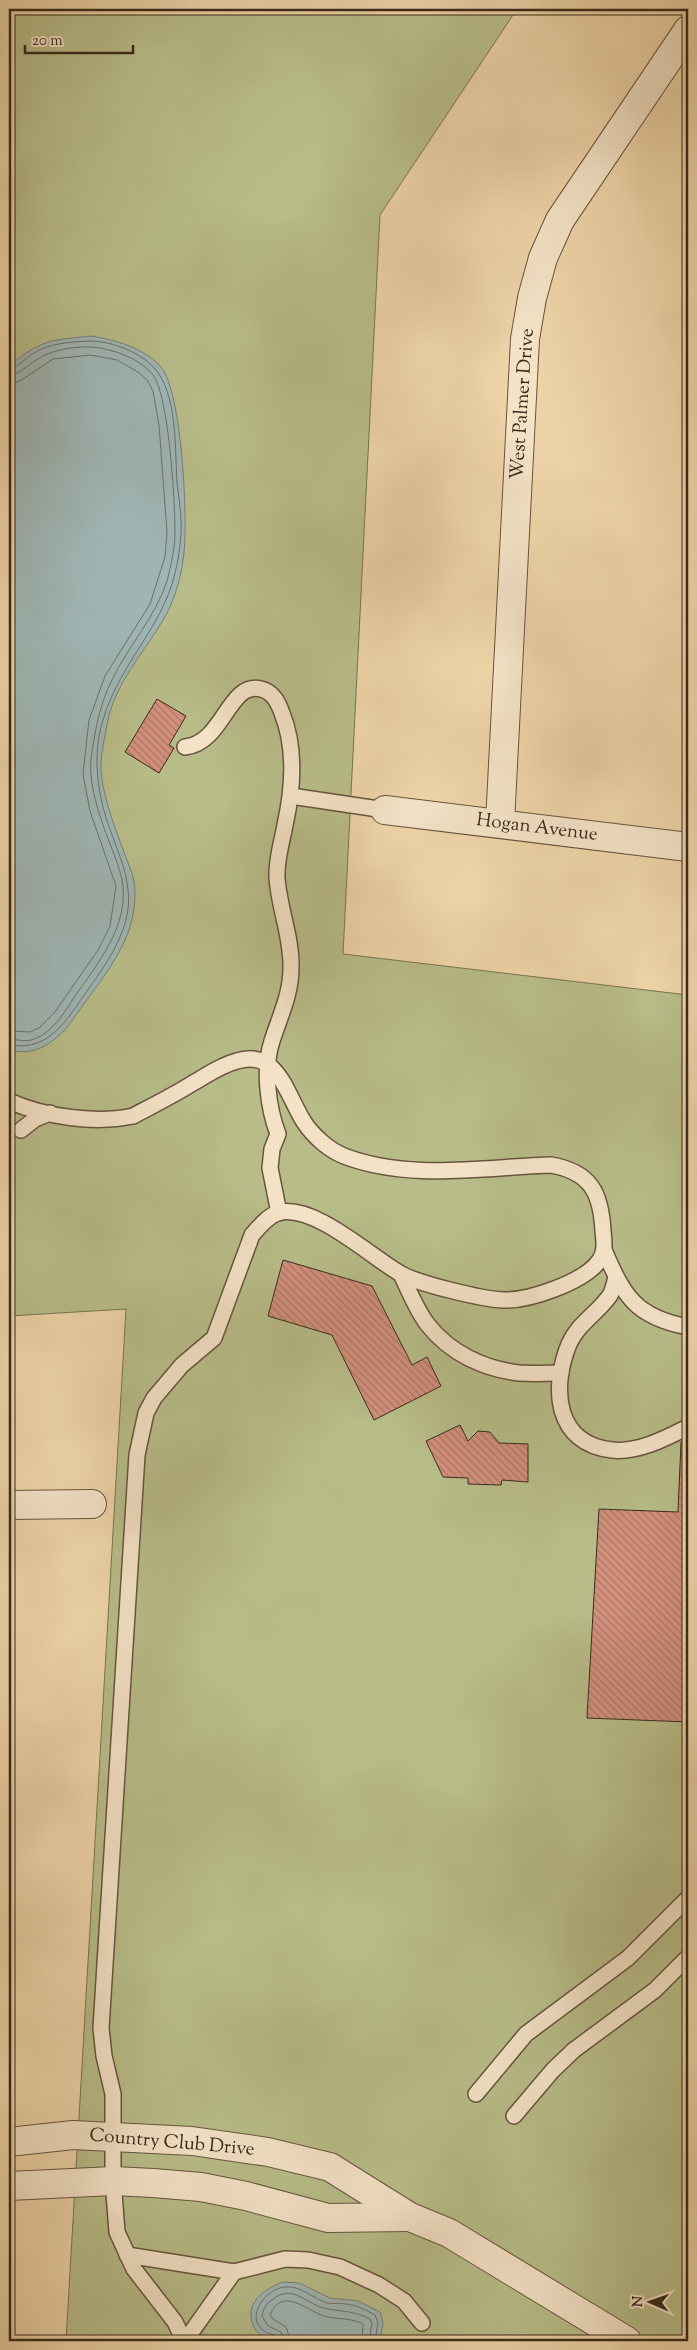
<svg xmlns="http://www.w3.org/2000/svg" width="697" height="2350" font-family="'Sorts Mill Goudy',serif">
<defs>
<pattern id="building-back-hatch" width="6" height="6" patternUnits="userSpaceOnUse" patternTransform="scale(1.25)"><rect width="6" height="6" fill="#d2907d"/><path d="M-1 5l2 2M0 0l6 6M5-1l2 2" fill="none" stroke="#ab7666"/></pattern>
</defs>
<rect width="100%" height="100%" fill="#edd3a7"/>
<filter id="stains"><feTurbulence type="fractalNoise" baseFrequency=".004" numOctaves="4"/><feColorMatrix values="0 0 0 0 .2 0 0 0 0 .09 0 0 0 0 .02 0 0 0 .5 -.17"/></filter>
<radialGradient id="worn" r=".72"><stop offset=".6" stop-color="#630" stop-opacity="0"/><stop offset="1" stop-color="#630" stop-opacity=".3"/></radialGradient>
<path fill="#b7bc88" stroke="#787352" d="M9 9H517L380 215 343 954 688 995V2341H66L126 1309 9 1316Z"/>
<g fill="#9eb5b4" stroke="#767d77">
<path d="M92 336C117 341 143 347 161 367 182 391 189 526 183 560 181 577 175 597 167 613 147 650 114 682 107 725 104 740 100 758 101 772 104 801 116 830 126 858 129 866 133 874 134 882 137 897 133 919 128 933 116 964 92 992 73 1019 59 1040 34 1059 9 1049V366C42 339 51 340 92 336Z"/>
<path d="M283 2282 299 2283 330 2298 358 2301 380 2312 383 2322 380 2341C357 2341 277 2347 261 2335 254 2331 250 2320 251 2312 253 2296 270 2287 283 2282Z"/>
</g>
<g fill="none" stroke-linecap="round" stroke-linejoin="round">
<g stroke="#6c7068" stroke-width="1">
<path d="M9 369C18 368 24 359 32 354 49 343 70 342 90 341 113 341 146 354 159 374 177 401 175 450 177 483 179 499 182 517 181 534 180 550 177 568 172 584 157 632 118 668 103 720 94 748 96 779 103 807 114 850 141 886 122 932 112 959 92 983 76 1007 57 1033 42 1050 9 1045"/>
<path d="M9 375C20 375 27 365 36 360 51 350 74 346 92 347 113 349 140 358 153 375 169 396 175 502 175 532 175 548 171 565 167 581 155 618 128 646 112 680 99 706 95 731 91 759 89 781 96 804 103 825 109 843 121 868 123 886 127 928 98 963 75 996 65 1012 51 1035 31 1040 23 1042 16 1039 9 1039"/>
<path d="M9 383 20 381 53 359 91 355 117 360 138 372 147 380 153 391 159 425 167 532 165 557 150 604 105 676 89 720 83 774 90 811 116 886 110 926 98 950 55 1012 39 1028 30 1032 9 1031"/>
<path d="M278 2341 275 2335C272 2334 267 2333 264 2331 244 2317 266 2289 284 2287 301 2285 312 2298 327 2303 333 2304 340 2303 346 2304 357 2305 366 2310 375 2315L378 2323 375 2341"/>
<path d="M284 2341 281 2332 268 2326 262 2316C263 2309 266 2304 272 2300 293 2282 307 2306 328 2309 344 2312 355 2311 370 2319L372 2324 369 2341"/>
<path d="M291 2341 286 2327 273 2319 270 2315C282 2286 306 2310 324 2316 337 2320 349 2317 363 2324L362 2341"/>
</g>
</g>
<g fill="url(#building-back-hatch)" stroke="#3a2a1b">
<path d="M157 699 186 716 169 745 174 748 159 773 125 752Z"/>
<path d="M283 1260 372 1286 412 1365 427 1357 441 1386 374 1420 332 1335 268 1316Z"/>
<path d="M460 1425 468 1441 478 1431 490 1432 499 1443 528 1444V1482L502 1480 501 1485 468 1484V1478L443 1477 426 1441Z"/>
<path d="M681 1442H688V1722L587 1718 599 1509 678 1512Z"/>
</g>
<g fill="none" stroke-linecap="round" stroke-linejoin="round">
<g stroke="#67543e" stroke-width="18">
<g id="service">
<path d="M185 747C224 743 228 681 261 689 273 692 278 702 282 713 296 748 293 789 285 825 282 842 276 860 277 878 279 908 292 938 291 968 291 994 280 1016 272 1041 263 1068 268 1108 278 1134L272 1149 270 1168 279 1213"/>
<path d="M291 796 385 810"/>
<path d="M9 1101C45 1117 95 1124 133 1116 154 1105 174 1095 193 1083 207 1075 221 1065 237 1061 278 1048 287 1096 304 1122 313 1136 329 1150 344 1156 409 1181 484 1167 551 1165 591 1172 601 1193 603 1231 604 1241 606 1252 599 1261 584 1282 529 1301 503 1300 481 1299 420 1284 401 1274 372 1258 313 1202 277 1213 267 1217 259 1227 252 1235L214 1338 182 1365 154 1398 146 1413 137 1455 101 2028 104 2056 113 2094V2181L117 2232 134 2269 175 2322 184 2341"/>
<path d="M21 1130 35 1119 50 1113"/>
<path d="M604 1250C624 1296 635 1317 688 1327"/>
<path d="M401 1274C409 1291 417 1311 428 1325 450 1353 484 1369 519 1373 533 1374 547 1373 561 1373"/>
<path d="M616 1277C614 1283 613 1293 608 1298 595 1315 578 1324 569 1344 551 1388 555 1444 612 1450 638 1453 666 1438 688 1427"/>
<path d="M476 2094 526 2034 628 1958 688 1898"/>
<path d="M514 2116 553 2070 574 2050 655 1990 688 1957"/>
<path d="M127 2255 234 2272 285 2259 308 2260 340 2267 379 2285 404 2301 422 2323"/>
<path d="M185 2341 234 2272"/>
</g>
</g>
<g stroke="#67543e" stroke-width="30">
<g id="minor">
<path d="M385 810 688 847"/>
<path d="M500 823 525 339 532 298 543 258 560 220 688 30"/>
<path d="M9 1505 92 1504"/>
<path d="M9 2142 73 2135 192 2141 268 2152 330 2167 410 2217 449 2233 627 2341"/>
<path d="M9 2186 113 2181 153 2183 201 2187 246 2196 328 2218 410 2217"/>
</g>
</g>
<use href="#service" stroke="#f3e2c6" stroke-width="15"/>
<use href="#minor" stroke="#f3e2c6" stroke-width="28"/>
</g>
<g text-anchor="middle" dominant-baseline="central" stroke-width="4" stroke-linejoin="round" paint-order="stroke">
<g font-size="19" fill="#3a2a1b" stroke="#f3e2c6">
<text transform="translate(523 404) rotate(-86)">West Palmer Drive</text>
<text transform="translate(537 828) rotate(7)">Hogan Avenue</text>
<text transform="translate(172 2143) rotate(5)">Country Club Drive</text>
</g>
</g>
<rect width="697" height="2350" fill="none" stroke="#edd3a7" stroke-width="30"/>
<rect x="10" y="10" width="677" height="2330" fill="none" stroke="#3a2a1b" stroke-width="2.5"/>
<rect x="15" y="15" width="667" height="2320" fill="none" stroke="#3a2a1b"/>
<g transform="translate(650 2302) rotate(272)" stroke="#f3e2c6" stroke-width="4" paint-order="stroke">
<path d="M0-4L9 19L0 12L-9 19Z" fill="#3a2a1b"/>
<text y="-8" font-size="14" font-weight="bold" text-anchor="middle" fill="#3a2a1b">N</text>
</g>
<path d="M25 45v8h108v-8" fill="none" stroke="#3a2a1b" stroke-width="2.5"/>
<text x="32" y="45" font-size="15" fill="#3a2a1b" stroke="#f3e2c6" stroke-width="4" paint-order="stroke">20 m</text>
<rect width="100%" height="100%" filter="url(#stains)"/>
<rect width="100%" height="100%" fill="url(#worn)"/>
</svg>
